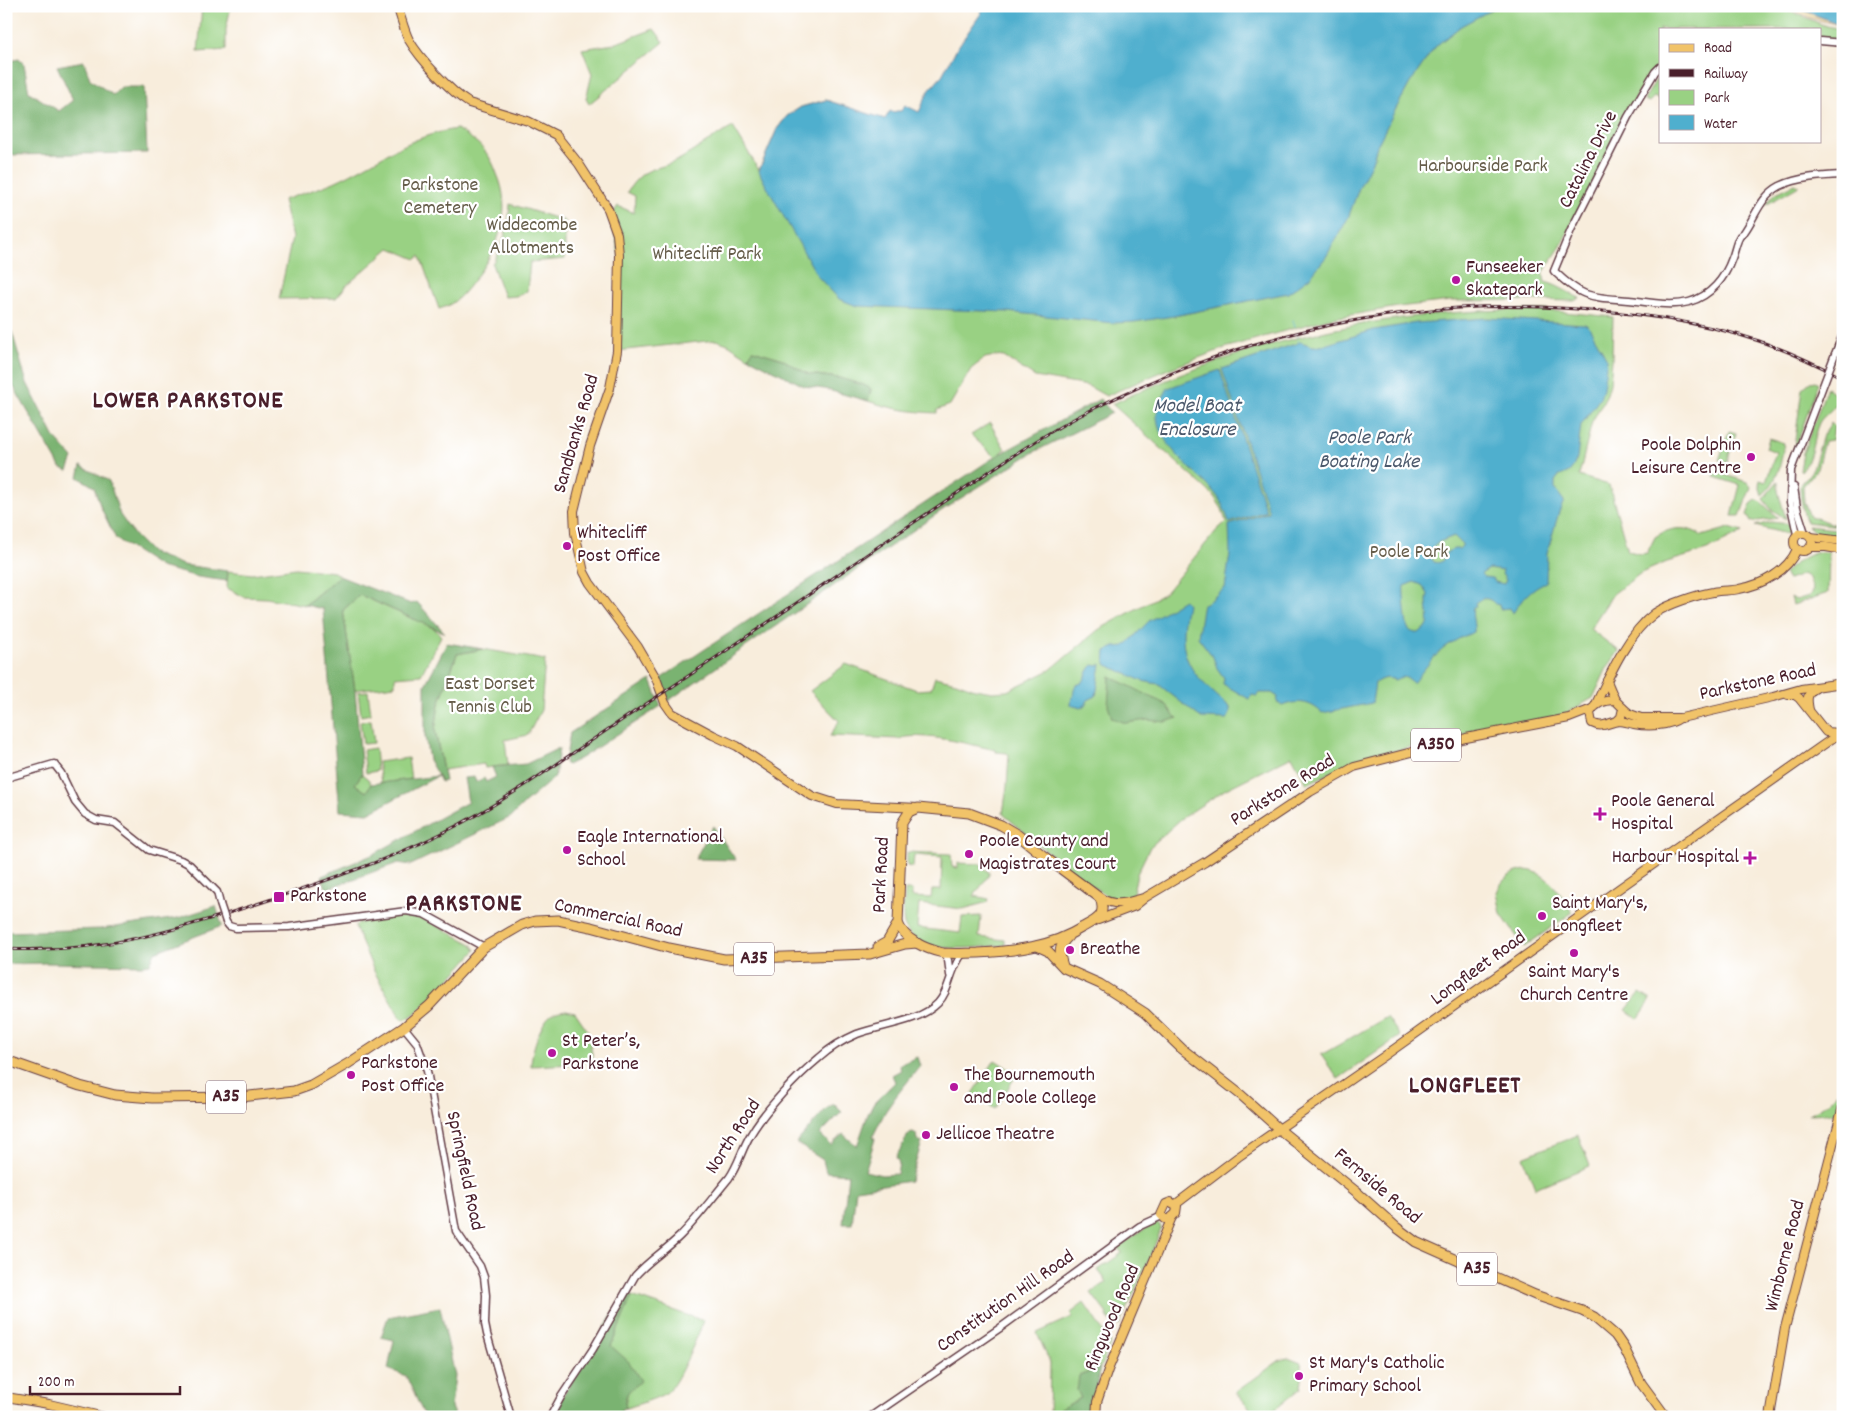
<svg xmlns="http://www.w3.org/2000/svg" width="1849" height="1423" font-family="Dekko,sans-serif">
<rect width="100%" height="100%" fill="#fff"/>
<filter id="ink" filterUnits="userSpaceOnUse"><feTurbulence type="fractalNoise" baseFrequency=".02" numOctaves="2"/><feDisplacementMap in="SourceGraphic" scale="10" xChannelSelector="R" yChannelSelector="G"/><feConvolveMatrix kernelMatrix="1 2 1 2 8 2 1 2 1" color-interpolation-filters="sRGB"/></filter>
<filter id="wash" filterUnits="userSpaceOnUse"><feTurbulence type="fractalNoise" baseFrequency=".0096" numOctaves="4" result="noise"/><feDisplacementMap in="SourceGraphic" scale="20" xChannelSelector="R" yChannelSelector="G"/><feGaussianBlur stdDeviation="1.12" result="paint"/><feColorMatrix in="noise" values="0 0 0 0 0 0 0 0 0 0 0 0 0 0 0 0 0 1.4 0 .05"/><feComposite in="paint" operator="in"/></filter>
<g filter="url(#wash)">
<rect width="100%" height="100%" fill="#f8eddc"/>
<g fill="#99d183" stroke="#727857">
<path d="M202 6H231L226 29V50L198 52Z"/>
<path d="M1345 6H1778L1826 26 1843 29V39H1820V29H1660V63L1646 78 1559 249 1543 273 1545 282C1558 285 1568 293 1580 298L1574 301 1536 300 1450 301 1398 307 1327 319 1228 347 1166 370 1106 396 1088 386 1035 377 1004 357 995 356 985 358 971 369 950 405 937 410V413C913 412 891 409 868 401L871 389 839 378 808 374 780 358 753 350 748 357 728 344 716 340 617 351 619 255 611 216 618 206 634 213 635 196 627 192C645 163 658 172 682 158 699 148 715 136 733 127L759 170 777 129 787 116 801 107 826 100 857 111 1156 287 1174 316 1242 302Z"/>
<path d="M654 29 664 42 589 104 586 99 592 74 582 49 614 44Z"/>
<path d="M1657 78 1660 84V100L1654 97 1649 102 1644 100Z"/>
<path d="M457 129C467 136 477 141 484 150 490 157 494 165 497 174 513 210 499 247 476 277 466 290 456 305 439 309L420 256 416 259 390 248 347 285 336 298 279 299 292 238 283 200C300 194 318 189 334 182 376 163 409 135 457 129Z"/>
<path d="M1795 184 1799 186 1764 206 1776 193Z"/>
<path d="M510 204 565 221V259L530 262 527 291 516 296 504 297 492 264C503 245 509 227 510 204Z"/>
<path d="M1509 310H1545L1613 317 1612 360 1610 384 1607 394 1592 422 1579 476 1609 485 1628 551 1641 554 1647 553 1655 537C1670 527 1687 525 1702 536L1729 528 1743 532 1707 550 1667 562 1641 573 1613 594 1590 629 1619 651 1607 668 1593 698 1563 715 1455 736 1383 754 1349 764 1307 784 1292 756 1226 789 1182 818 1150 847 1137 874 1132 897 1115 902 1067 868 1003 814 1007 786 1009 755 1007 753 996 752V750L991 749C969 744 919 731 899 739L830 736 839 721 810 691 846 664 917 690 931 689 935 677 956 682 975 689 992 692 1007 691 1050 670 1098 630 1165 593 1217 530 1226 522 1222 509 1213 495 1112 404C1240 344 1368 313 1509 310Z"/>
<path d="M1815 381 1818 383 1793 455 1802 389 1810 382Z"/>
<path d="M1827 387 1836 394C1839 409 1825 412 1819 423 1812 438 1813 460 1801 471L1800 470 1803 453Z"/>
<path d="M990 423 1005 449 996 458 971 435Z"/>
<path d="M1831 423 1834 426 1832 440 1824 441 1817 469 1803 486 1804 503 1810 516 1840 526 1806 522 1801 500 1800 486 1813 469 1823 435Z"/>
<path d="M1729 431 1736 433 1727 462 1719 460Z"/>
<path d="M1769 438 1784 443C1781 463 1779 481 1762 495L1759 485 1760 480 1766 482 1776 452 1766 448Z"/>
<path d="M1716 472 1747 482 1751 487 1740 516H1732L1740 485 1714 477Z"/>
<path d="M1778 481V491L1786 519 1771 509 1763 499Z"/>
<path d="M1756 500 1760 501 1778 518 1751 522 1747 515 1751 504Z"/>
<path d="M1771 522 1790 524 1792 530 1787 534 1755 526Z"/>
<path d="M1808 526 1835 529 1839 537 1818 535Z"/>
<path d="M1820 552H1829L1828 593 1793 605 1791 597 1796 600 1809 596 1813 590 1809 578 1803 574 1789 580 1787 579 1784 573C1796 563 1804 555 1820 552Z"/>
<path d="M296 568 334 572 339 576 305 605 266 598 244 597 227 588 228 571 252 574Z"/>
<path d="M360 595 435 629 441 636 421 675 395 677V685L355 690 343 610Z"/>
<path d="M483 649 545 660 541 710 528 735 505 740 508 765 485 768 484 764 443 770 435 730 439 704 457 654Z"/>
<path d="M368 691 371 714 361 716 358 692Z"/>
<path d="M371 720 374 743 363 744 360 721Z"/>
<path d="M375 748 377 771 366 773 363 750Z"/>
<path d="M408 758 411 779 381 783 378 762Z"/>
<path d="M362 774 369 780 371 784 366 792 355 784Z"/>
<path d="M907 852 951 854 952 867 958 868V863L979 864 989 872V875L974 896 989 899 988 902 963 909 919 904 917 928 960 933 962 917 981 916 979 937 1005 940V945C978 947 922 956 906 929 900 919 905 901 905 890H912V897L931 898 932 890H941L942 857 914 855 913 867 907 866Z"/>
<path d="M1526 870C1549 872 1560 895 1573 912L1524 947 1501 914 1497 892C1502 879 1511 872 1526 870Z"/>
<path d="M396 916 422 918 472 944 476 950C462 965 420 1015 404 1020L400 1017 374 971 355 927 358 923Z"/>
<path d="M1640 993 1651 1000 1638 1019 1626 1010Z"/>
<path d="M566 1010 575 1012 588 1031 593 1059 575 1064 531 1066C531 1053 540 1023 551 1015 556 1011 561 1011 566 1010Z"/>
<path d="M1387 1017 1400 1036 1338 1079 1321 1055Z"/>
<path d="M995 1060 1017 1074 995 1109 972 1095Z"/>
<path d="M1843 1086V1091L1835 1113 1808 1114C1824 1108 1832 1099 1843 1086Z"/>
<path d="M1578 1135 1590 1166 1535 1188 1523 1157Z"/>
<path d="M1157 1223 1160 1225 1161 1229 1148 1262 1119 1325 1112 1324 1106 1316 1107 1314 1091 1293 1107 1282 1098 1270 1122 1253 1118 1247 1146 1228Z"/>
<path d="M632 1296 704 1321C697 1336 678 1385 666 1393 653 1400 639 1404 626 1408L625 1403 628 1391 611 1346Z"/>
<path d="M1084 1303 1111 1343 1100 1368 1079 1376 1081 1398 1049 1415 1050 1363 1037 1333 1072 1317 1071 1313Z"/>
<path d="M1288 1358 1301 1363 1303 1371 1301 1388 1266 1417H1257L1236 1392 1280 1360Z"/>
</g>
<g fill="#7ab371" stroke="#62694e">
<path d="M19 59 24 64 29 92 59 111 73 100 57 66 84 61 90 79 113 95 121 87H144L147 153 6 155V66L10 61Z"/>
<path d="M6 326 12 332 27 383 55 438 73 458 68 471 60 467 9 379 6 361Z"/>
<path d="M753 350 780 358 808 374 839 378 864 385 871 389 868 401 824 389 804 386 748 357Z"/>
<path d="M1100 399 1112 413 1032 453 944 509 668 701 660 679 993 458Z"/>
<path d="M81 466 109 481 120 515 135 536 152 553 183 565 228 571 227 581 198 577 160 567 116 539 101 508 94 487 78 477Z"/>
<path d="M339 576 411 604 417 602 445 633 360 595 343 610 355 690 362 774 355 784 366 792 371 784 438 776 429 760 425 736V685L447 643 483 649 457 654 439 704 435 730 445 781 441 782 438 776 368 813 340 811 323 609 305 605Z"/>
<path d="M1110 676 1167 705 1174 716 1178 718 1165 722 1148 720 1126 723 1112 718 1108 706Z"/>
<path d="M651 680 661 706 581 758 567 765 565 763 570 733Z"/>
<path d="M559 748 555 777 526 802 511 817 411 865 398 863 326 889 322 876 372 855 468 802 464 778 474 777 476 782 484 778 486 782 496 777 492 767 526 764Z"/>
<path d="M713 826 736 860 695 859Z"/>
<path d="M216 906 222 926 155 952 150 964 142 965 47 963 6 964V932L101 929 178 918Z"/>
<path d="M917 1057 920 1066 897 1095 885 1112 873 1136 875 1139 865 1171 882 1175 897 1174 899 1163 896 1157 908 1135 912 1133 916 1134 917 1140 922 1142 910 1181 856 1189 852 1224H843L848 1174 826 1172 823 1160 796 1143 826 1109 834 1104 842 1112 820 1134 831 1145 843 1134 857 1146 868 1114 874 1103 895 1082 892 1075 901 1070 899 1065Z"/>
<path d="M625 1294 632 1296 611 1346 629 1362 641 1381C632 1388 622 1394 626 1408L621 1409 625 1417H550Z"/>
<path d="M440 1307 455 1376 451 1407 455 1417H425L406 1376 388 1369 394 1340 381 1337 388 1317Z"/>
<path d="M1100 1368 1090 1417H1049V1415L1081 1398 1077 1390 1079 1376Z"/>
</g>
<path fill="#eeda9e" stroke="#9c7c64" d="M1784 6C1801 6 1824 21 1843 24V26L1811 18Z"/>
<g fill="#4fafce" stroke="#4c677c" fill-rule="evenodd">
<path d="M977 6H1498L1461 26 1437 45 1430 54 1410 83 1392 116 1377 146 1372 162 1359 188 1348 218 1326 257 1310 277 1288 293 1174 316 1134 322 1113 323 1007 312 857 306 839 299 818 277 763 180 759 171 777 129 787 116 801 107 826 100 885 119 890 111 894 113 896 111H901L905 105 919 112 928 92 941 77 957 48 982 12Z"/>
<path d="M1792 6H1843V24L1834 22Z"/>
<path d="M1487 318 1585 324 1589 327 1607 359 1603 388 1600 398 1581 425 1577 458 1573 467 1569 472 1558 477 1555 481V489L1564 501 1559 512 1547 553 1546 582C1532 587 1521 600 1513 613L1510 608 1500 609 1499 605 1495 604C1489 597 1482 597 1475 603L1476 606 1473 607C1471 617 1475 623 1474 632 1441 645 1435 656 1413 683 1406 677 1403 675 1395 680 1387 677 1382 678 1375 683L1372 703 1322 713C1310 701 1297 700 1282 706L1277 702 1278 697 1272 693H1260L1257 696 1252 695 1249 699 1223 684 1224 678 1217 668 1213 657 1198 637 1200 621 1203 604 1208 602 1225 588 1230 554 1229 525 1269 512 1222 369 1301 342 1312 346H1321L1374 330 1416 323ZM1454 536 1462 544V546L1459 549H1454L1447 552C1443 557 1444 565 1434 562L1431 558 1432 548 1439 542ZM1489 569 1503 571 1502 574 1506 580 1504 584 1495 582 1492 578 1484 577 1481 574ZM1414 582 1422 585 1428 594C1425 604 1430 615 1428 625L1419 633C1414 633 1410 632 1408 628 1406 626 1403 590 1404 586Z"/>
<path d="M1220 370 1266 511 1229 523C1226 512 1221 500 1214 492 1196 471 1155 443 1157 413 1158 404 1164 396 1168 388Z"/>
<path d="M1184 600 1187 604C1175 659 1190 673 1230 707V713L1227 719 1201 718 1158 684 1142 681 1105 664 1106 651 1115 647 1125 646 1149 621Z"/>
<path d="M1101 664 1096 696 1088 700 1086 704 1081 708 1070 705C1070 701 1072 700 1073 697 1074 692 1073 689 1076 685L1082 683C1087 677 1087 670 1093 665L1098 666Z"/>
</g>
<g fill="none" stroke-linecap="round" stroke-linejoin="round">
<g stroke="#4fafce" stroke-width="1">
<path d="M1293 320 1295 327"/>
<path d="M1297 334V337"/>
<path d="M1298 340 1299 343"/>
</g>
</g>
</g>
<g filter="url(#ink)">
<g fill="none" stroke-linecap="round" stroke-linejoin="round">
<g stroke="#643e46" stroke-width="9">
<g id="minor">
<path d="M1820 41 1843 43"/>
<path d="M1660 67 1655 72 1628 117 1607 159 1571 230 1554 271C1583 299 1591 297 1629 300 1648 302 1670 307 1689 302 1711 296 1725 278 1732 258 1735 251 1736 242 1740 236 1742 234 1744 233 1745 231 1756 215 1761 196 1780 186 1799 177 1822 176 1843 175"/>
<path d="M1835 354 1843 334"/>
<path d="M1794 487 1797 508 1805 533"/>
<path d="M1797 534 1790 502 1791 470 1818 399"/>
<path d="M6 778 54 764 61 773 75 802 85 814 96 820 115 823 149 850 181 860 190 865 217 892 220 904"/>
<path d="M226 922 229 926 236 928 289 927 406 911 424 914 484 947"/>
<path d="M943 953 948 960 950 975"/>
<path d="M404 1027 417 1043 427 1071 456 1231 480 1266 484 1277 486 1295 485 1324 487 1334 511 1417"/>
<path d="M550 1417 561 1397 593 1349 635 1276C649 1260 666 1250 680 1236 698 1218 713 1197 729 1178 739 1164 742 1148 751 1134 766 1109 796 1077 819 1058 830 1048 843 1040 857 1034 881 1025 920 1022 938 1003 951 989 949 970 963 953"/>
<path d="M870 1417 1000 1328 1140 1226 1162 1216"/>
</g>
</g>
<g stroke="#643e46" stroke-width="10">
<g id="major">
<path d="M397 6C401 17 404 30 409 40 420 59 451 92 469 103L528 121 556 135 579 164 608 209 617 234 619 255 617 351 610 388 590 446 574 511 575 533 584 572 590 583 638 647 656 678 665 703 672 713 713 735 737 746 812 796 837 804 918 808"/>
<circle cx="1803" cy="542" r="9"/>
<path d="M1811 537 1843 541"/>
<path d="M1810 547H1826L1843 550"/>
<path d="M1607 681 1615 700"/>
<path d="M1788 695H1795L1799 698 1826 732 1839 733"/>
<path d="M1595 706C1609 676 1628 633 1655 613 1669 604 1696 595 1713 592 1722 590 1731 591 1739 589 1762 585 1788 571 1797 549"/>
<path d="M1623 708 1630 714 1641 718H1681L1773 697 1801 689 1843 683"/>
<path d="M1809 710C1807 700 1806 693 1816 688"/>
<path d="M1617 721 1621 717 1623 708 1615 700C1604 700 1595 703 1590 713L1592 723C1603 729 1608 722 1619 721 1624 721 1629 723 1634 724 1648 727 1669 726 1680 718"/>
<path d="M1100 898C1117 907 1125 903 1143 898"/>
<path d="M1098 920 1135 906 1146 897 1205 862 1310 792 1354 767 1466 738 1569 718 1592 709"/>
<path d="M1171 1202 1177 1206 1176 1213 1170 1219H1165L1161 1215 1166 1204Z"/>
<path d="M1176 1204 1238 1157 1383 1057 1624 885 1843 731"/>
<path d="M6 1397 49 1404 105 1417"/>
<path d="M1096 1417 1097 1402 1108 1370 1172 1217"/>
<path d="M1770 1417 1785 1328 1843 1106"/>
</g>
</g>
<g stroke="#643e46" stroke-width="11">
<g id="highway">
<path d="M918 808 969 813 1001 825 1018 835 1045 857 1100 898C1107 916 1096 920 1083 927 1051 947 1015 951 978 953 967 953 955 954 943 953 926 949 904 940 898 923L902 823 909 812Z"/>
<path d="M1037 946 1048 951 1064 968 1100 984 1145 1013 1181 1048 1241 1095 1280 1130 1359 1194 1396 1227 1416 1242 1535 1295 1582 1311 1594 1317 1615 1335 1624 1348 1641 1383 1666 1417"/>
<path d="M878 947 887 942 898 923"/>
<path d="M1063 966C1059 954 1058 946 1068 937"/>
<path d="M6 1060 80 1086 115 1095 152 1098 241 1097 294 1091 311 1085 349 1063 404 1027 429 1006 484 947 522 925 535 921 558 920 591 927 669 948 724 959 870 954 905 944 917 943"/>
</g>
</g>
<use href="#minor" stroke="#fff" stroke-width="6"/>
<use href="#major" stroke="#f1c369" stroke-width="8"/>
<use href="#highway" stroke="#f1c369" stroke-width="9"/>
<g stroke="#4a1f2b" stroke-width="3">
<path id="rail" d="M6 949C104 954 181 929 272 899 336 877 400 856 460 824 513 796 562 760 613 726 663 693 714 659 764 625 817 590 869 552 922 517 978 480 1032 439 1093 409 1232 339 1384 301 1541 307 1614 310 1690 318 1759 341 1788 351 1816 364 1843 378"/>
</g>
<use href="#rail" stroke="#fff" stroke-width="1" stroke-dasharray="4" stroke-linecap="butt"/>
<g stroke="#643e46" stroke-width="9" stroke-linecap="butt">
<g id="minor-bridge">
<path d="M1818 399 1835 354"/>
<path d="M220 904 226 922"/>
</g>
</g>
<use href="#minor-bridge" stroke="#fff" stroke-width="6"/>
</g>
</g>
<g fill="#b5179e" stroke="#fff" stroke-width="2">
<circle cx="1456" cy="280" r="5"/>
<circle cx="1751" cy="457" r="5"/>
<circle cx="567" cy="546" r="5"/>
<path d="M1597.5 806.5h5v5h5v5h-5v5h-5v-5h-5v-5h5z"/>
<circle cx="567" cy="850" r="5"/>
<circle cx="969" cy="854" r="5"/>
<path d="M1747.5 850.5h5v5h5v5h-5v5h-5v-5h-5v-5h5z"/>
<rect x="273" y="891" width="12" height="12" rx="2.5"/>
<circle cx="1542" cy="916" r="5"/>
<circle cx="1070" cy="950" r="5"/>
<circle cx="1574" cy="953" r="5"/>
<circle cx="552" cy="1053" r="5"/>
<circle cx="351" cy="1075" r="5"/>
<circle cx="954" cy="1087" r="5"/>
<circle cx="926" cy="1135" r="5"/>
<circle cx="1299" cy="1376" r="5"/>
</g>
<g text-anchor="middle" dominant-baseline="central" stroke-width="4.5" stroke-linejoin="round" paint-order="stroke">
<g fill="#fff" stroke="#80626b" stroke-width="1">
<rect x="1411" y="728.5" width="50" height="33" rx="4"/>
<rect x="734" y="942.5" width="40" height="33" rx="4"/>
<rect x="206" y="1080.5" width="40" height="33" rx="4"/>
<rect x="1457" y="1252.5" width="40" height="33" rx="4"/>
</g>
<g font-size="19" font-weight="bold" fill="#4a1f2b">
<text x="1436" y="745">A350</text>
<text x="754" y="959">A35</text>
<text x="226" y="1097">A35</text>
<text x="1477" y="1269">A35</text>
</g>
<g font-size="20" fill="#4a1f2b" stroke="#fff">
<text transform="translate(1589 160) rotate(-63)">Catalina Drive</text>
<text transform="translate(577 434) rotate(-74)">Sandbanks Road</text>
<text transform="translate(1758 683) rotate(-12)">Parkstone Road</text>
<text transform="translate(1283 791) rotate(-32)">Parkstone Road</text>
<text transform="translate(882 875) rotate(-87)">Park Road</text>
<text transform="translate(618 919) rotate(12)">Commercial Road</text>
<text transform="translate(1479 969) rotate(-36)">Longfleet Road</text>
<text transform="translate(734 1137) rotate(-57)">North Road</text>
<text transform="translate(464 1171) rotate(78)">Springfield Road</text>
<text transform="translate(1377 1187) rotate(40)">Fernside Road</text>
<text transform="translate(1786 1256) rotate(-76)">Wimborne Road</text>
<text transform="translate(1006 1302) rotate(-35)">Constitution Hill Road</text>
<text transform="translate(1113 1318) rotate(-67)">Ringwood Road</text>
</g>
<g font-size="20" fill="#665d4a" stroke="#fff">
<text x="1483" y="167">Harbourside Park</text>
<text x="440" y="186">Parkstone<tspan x="440" dy="23">Cemetery</tspan></text>
<text x="532" y="226">Widdecombe<tspan x="532" dy="23">Allotments</tspan></text>
<text x="707" y="255">Whitecliff Park</text>
<text x="1409" y="553">Poole Park</text>
<text x="490" y="685">East Dorset<tspan x="490" dy="23">Tennis Club</tspan></text>
</g>
<g font-size="20" fill="#4a1f2b" stroke="#fff" text-anchor="start">
<text x="1466" y="268">Funseeker<tspan x="1466" dy="23">Skatepark</tspan></text>
<text x="1741" y="446" text-anchor="end">Poole Dolphin<tspan x="1741" dy="23">Leisure Centre</tspan></text>
<text x="577" y="534">Whitecliff<tspan x="577" dy="23">Post Office</tspan></text>
<text x="1611" y="802">Poole General<tspan x="1611" dy="23">Hospital</tspan></text>
<text x="577" y="838">Eagle International<tspan x="577" dy="23">School</tspan></text>
<text x="979" y="842">Poole County and<tspan x="979" dy="23">Magistrates Court</tspan></text>
<text x="1739" y="858" text-anchor="end">Harbour Hospital</text>
<text x="290" y="897">Parkstone</text>
<text x="1552" y="904">Saint Mary's,<tspan x="1552" dy="23">Longfleet</tspan></text>
<text x="1080" y="950">Breathe</text>
<text x="1574" y="973" text-anchor="middle">Saint Mary's<tspan x="1574" dy="23">Church Centre</tspan></text>
<text x="562" y="1042">St Peter’s,<tspan x="562" dy="23">Parkstone</tspan></text>
<text x="361" y="1064">Parkstone<tspan x="361" dy="23">Post Office</tspan></text>
<text x="964" y="1076">The Bournemouth<tspan x="964" dy="23">and Poole College</tspan></text>
<text x="936" y="1135">Jellicoe Theatre</text>
<text x="1309" y="1364">St Mary's Catholic<tspan x="1309" dy="23">Primary School</tspan></text>
</g>
<g font-size="21" font-style="italic" fill="#4c596c" stroke="#fff">
<text x="1197" y="407">Model Boat<tspan x="1197" dy="24">Enclosure</tspan></text>
<text x="1369" y="439">Poole Park<tspan x="1369" dy="24">Boating Lake</tspan></text>
</g>
<g font-size="25" font-weight="bold" letter-spacing="1" fill="#4a1f2b" stroke="#fff">
<text x="188" y="402">LOWER PARKSTONE</text>
<text x="464" y="905">PARKSTONE</text>
<text x="1465" y="1087">LONGFLEET</text>
</g>
</g>
<rect width="1849" height="1423" fill="none" stroke="#fff" stroke-width="25"/>
<rect x="1659" y="28" width="162" height="115" fill="#ffffff" stroke="#b7a5aa"/>
<rect x="1669" y="44" width="25" height="8" fill="#f1c369" stroke="#b7a5aa"/>
<text x="1704" y="52" font-size="15" fill="#4a1f2b">Road</text>
<rect x="1669" y="69" width="25" height="8" fill="#4a1f2b" stroke="#b7a5aa"/>
<text x="1704" y="78" font-size="15" fill="#4a1f2b">Railway</text>
<rect x="1669" y="90" width="25" height="15" fill="#99d183" stroke="#b7a5aa"/>
<text x="1704" y="102" font-size="15" fill="#4a1f2b">Park</text>
<rect x="1669" y="115" width="25" height="15" fill="#4fafce" stroke="#b7a5aa"/>
<text x="1704" y="128" font-size="15" fill="#4a1f2b">Water</text>
<path d="M30 1386v8h150v-8" fill="none" stroke="#4a1f2b" stroke-width="2.5"/>
<text x="38" y="1386" font-size="15" fill="#4a1f2b" stroke="#ffffff" stroke-width="4" paint-order="stroke">200 m</text>
</svg>
